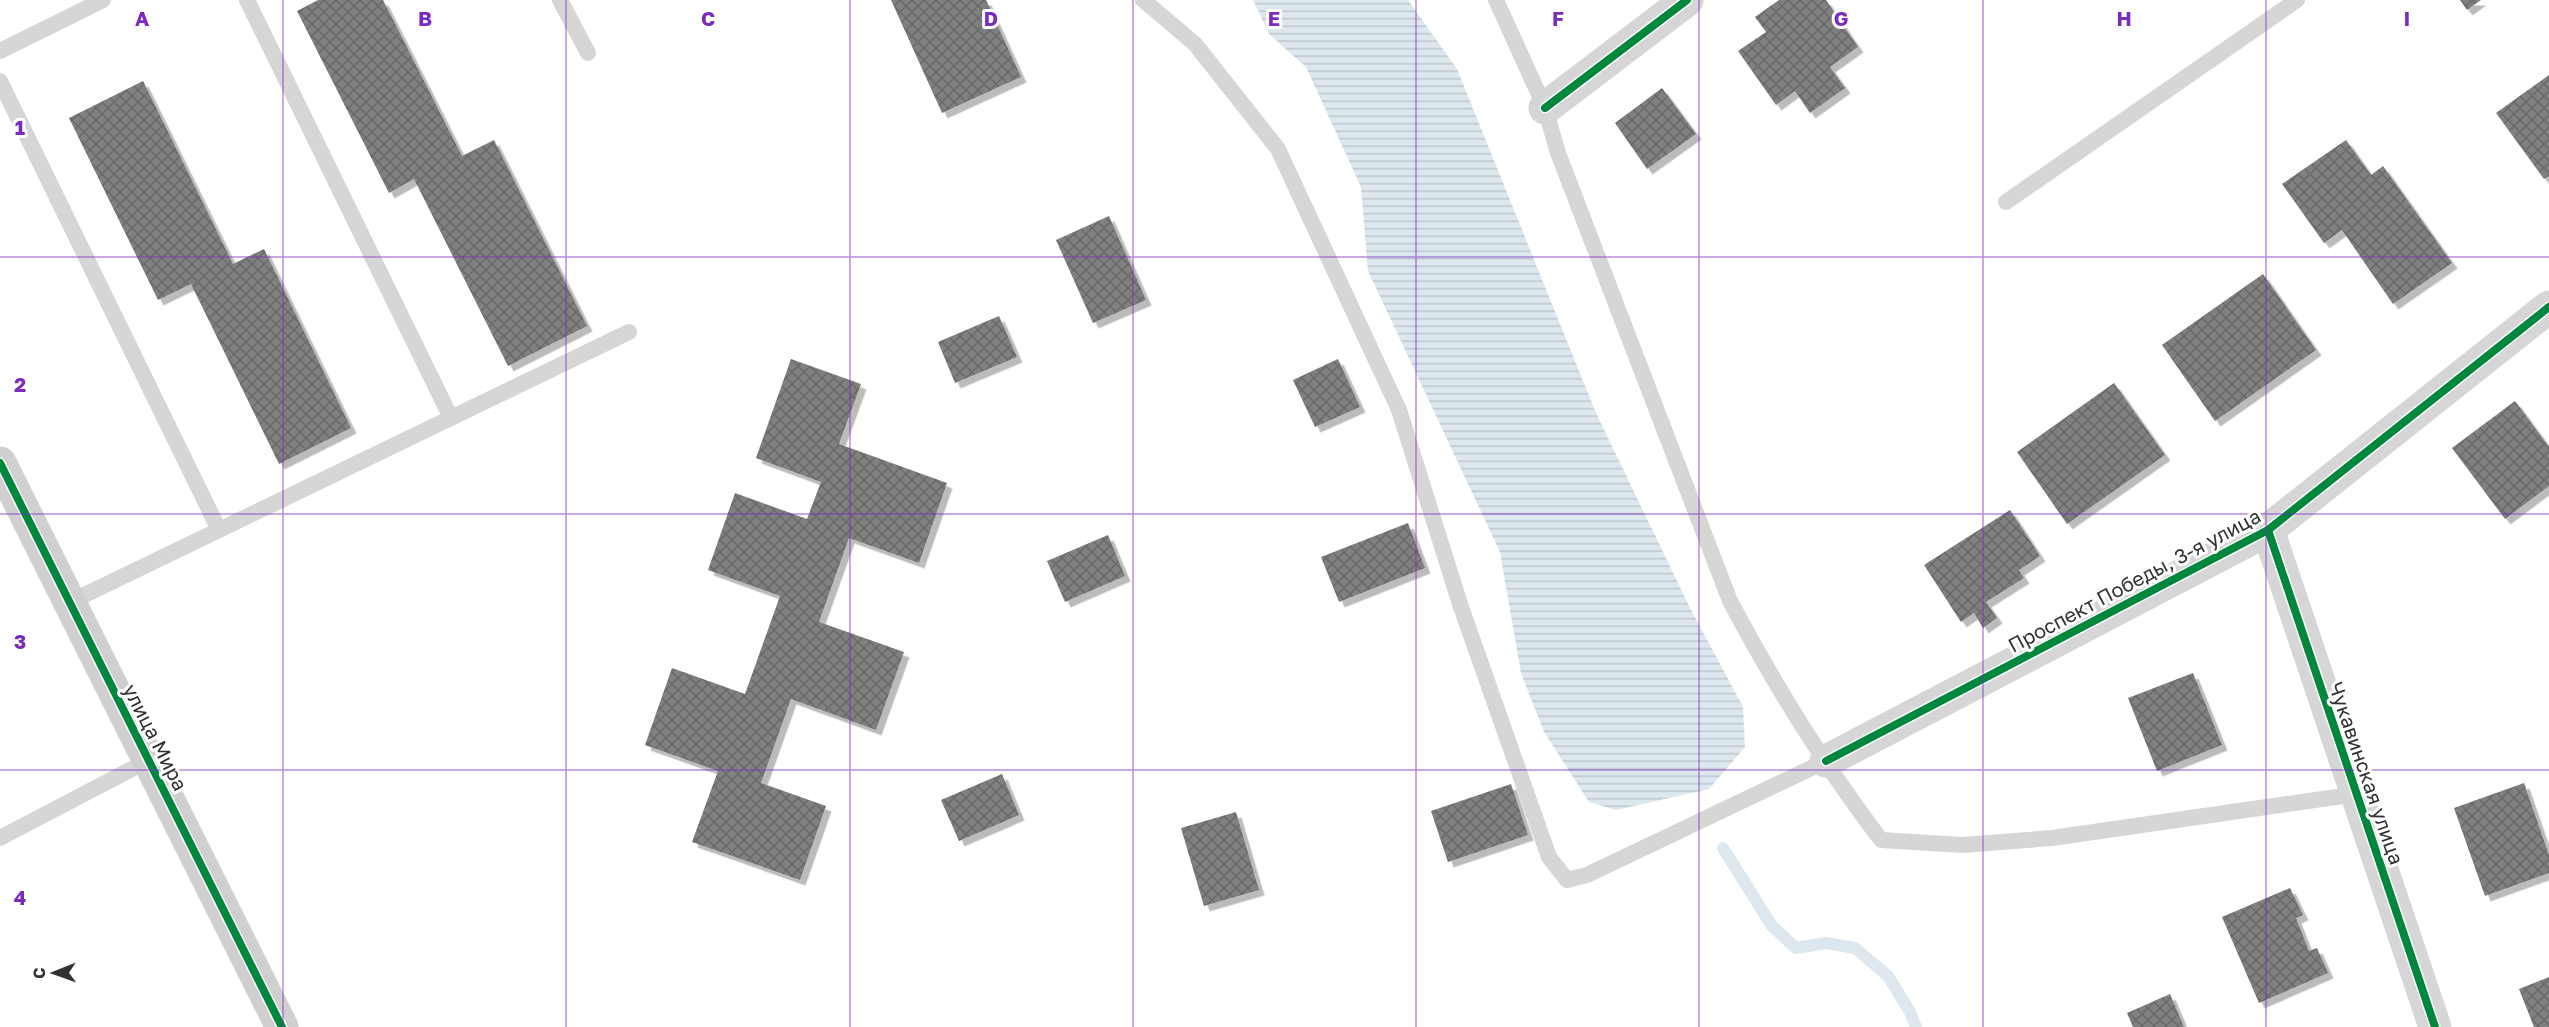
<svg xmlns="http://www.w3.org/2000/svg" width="2549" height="1027" font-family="'Golos Text',sans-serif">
<defs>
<pattern id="water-rules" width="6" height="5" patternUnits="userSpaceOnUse" patternTransform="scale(1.5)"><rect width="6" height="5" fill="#dce8ee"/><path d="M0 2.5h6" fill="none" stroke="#bdc7cd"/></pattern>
<pattern id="building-cross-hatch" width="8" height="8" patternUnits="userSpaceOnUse" patternTransform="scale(1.5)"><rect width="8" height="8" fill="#808080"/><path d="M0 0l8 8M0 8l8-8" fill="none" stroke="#696969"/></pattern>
<filter id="shadow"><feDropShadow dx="5.5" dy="5.5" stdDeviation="0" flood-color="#0004"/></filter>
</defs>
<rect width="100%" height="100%" fill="#fff"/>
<path fill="url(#water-rules)" d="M1253 0H1408L1457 69 1596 413 1690 608 1743 707 1745 747 1709 789 1616 810 1589 802 1544 732 1521 673 1500 552 1368 271 1361 187 1306 67 1269 34Z"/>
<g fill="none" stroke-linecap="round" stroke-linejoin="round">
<path stroke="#dce8ee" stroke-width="12" d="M1723 848 1772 926 1796 948 1826 943 1855 948 1888 976 1910 1012 1916 1027"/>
</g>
<g fill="url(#building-cross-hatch)" filter="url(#shadow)">
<path d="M318 0H383L462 156 494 140 587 326 508 366 414 179 389 193 297 11Z"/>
<path d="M891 0H986L1021 77 942 113Z"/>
<path d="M1779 0H1826L1858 47 1830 67 1845 88 1810 113 1795 91 1776 105 1738 51 1766 32 1755 17Z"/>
<path d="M2460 0H2481L2467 10Z"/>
<path d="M2549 75V176L2544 179 2496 113Z"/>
<path d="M143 81 233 264 264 249 351 428 279 464 191 284 158 300 69 118Z"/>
<path d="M1662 88 1696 134 1647 169 1615 123Z"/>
<path d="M2346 140 2371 175 2383 166 2452 263 2393 304 2342 230 2324 243 2282 184Z"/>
<path d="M1109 216 1146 300 1093 323 1056 240Z"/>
<path d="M2263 274 2316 350 2215 421 2162 345Z"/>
<path d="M999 316 1017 357 955 383 938 342Z"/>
<path d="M791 359 861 384 839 444 947 483 919 563 849 538 819 622 904 652 876 730 791 699 761 783 826 806 800 880 692 842 718 771 645 745 672 668 745 694 780 596 708 570 735 493 807 519 821 482 756 458Z"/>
<path d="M1338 359 1360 407 1315 427 1293 380Z"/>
<path d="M2114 383 2165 455 2067 524 2017 452Z"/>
<path d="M2515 401 2549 447V486L2505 519 2452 448Z"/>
<path d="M2010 510 2040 556 2019 570 2024 578 1986 602 1997 618 1983 628 1974 613 1961 622 1924 565Z"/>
<path d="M1408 523 1425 568 1339 602 1321 557Z"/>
<path d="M1108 535 1125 576 1065 602 1047 561Z"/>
<path d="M2193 673 2222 745 2157 771 2128 698Z"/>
<path d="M1002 774 1019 815 959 841 941 800Z"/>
<path d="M2524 783 2549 855V873L2485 896 2454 808Z"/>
<path d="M1511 784 1528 835 1448 862 1431 811Z"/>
<path d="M1236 812 1259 890 1204 906 1181 828Z"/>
<path d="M2290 888 2303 915 2296 918 2309 951 2317 948 2328 973 2259 1003 2222 917Z"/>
<path d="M2549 977V1027H2534L2519 989Z"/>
<path d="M2170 994 2184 1027H2133L2127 1013Z"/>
</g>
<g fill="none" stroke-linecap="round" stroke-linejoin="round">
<g stroke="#d6d6d6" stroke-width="16">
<path d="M247 0 451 418"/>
<path d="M560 0 588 53"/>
<path d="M1143 0 1195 44 1278 149 1399 410 1461 607 1549 857 1567 880 1587 875 1826 761"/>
<path d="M1496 0 1545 108 1558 153 1730 601C1774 684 1824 765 1881 840L1962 845 2052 838 2357 794"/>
<path d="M0 51 103 0"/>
<path d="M0 81 219 530"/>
<path d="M2006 202 2297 0"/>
<path d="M70 602 629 332"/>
<path d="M0 838 149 760"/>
</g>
<g stroke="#d6d6d6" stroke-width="33">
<path d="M1545 108 1687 0"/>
<path d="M2268 530 2435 1027"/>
<path d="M1826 761 2268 530 2549 307"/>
</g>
<path stroke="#cfcfcf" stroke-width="33" d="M0 463 282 1027"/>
<g stroke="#fff" stroke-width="11">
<g id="cycleway">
<path d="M1545 108 1687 0"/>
<path d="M0 463 282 1027"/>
<path d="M2268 530 2435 1027"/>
<path d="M1826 761 2268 530 2549 307"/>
</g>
</g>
<use href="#cycleway" stroke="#00873e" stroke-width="8"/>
</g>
<path fill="none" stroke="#7b2cbf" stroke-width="1.5" stroke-opacity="0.55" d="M283 0V1027M566 0V1027M850 0V1027M1133 0V1027M1416 0V1027M1699 0V1027M1983 0V1027M2266 0V1027M0 257H2549M0 514H2549M0 770H2549"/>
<g text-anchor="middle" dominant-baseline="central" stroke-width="6" stroke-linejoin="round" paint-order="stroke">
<g font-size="20" fill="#323232" stroke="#fff">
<text transform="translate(2134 580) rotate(-28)">Проспект Победы, 3-я улица</text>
<text transform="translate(156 737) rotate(63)">улица Мира</text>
<text transform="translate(2367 773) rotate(71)">Чукавинская улица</text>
</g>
</g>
<g font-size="20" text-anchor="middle" font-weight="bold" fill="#7b2cbf" stroke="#fff" stroke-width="6" stroke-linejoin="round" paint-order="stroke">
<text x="142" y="26">A</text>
<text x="425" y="26">B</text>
<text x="708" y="26">C</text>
<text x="991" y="26">D</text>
<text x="1274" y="26">E</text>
<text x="1558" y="26">F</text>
<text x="1841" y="26">G</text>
<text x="2124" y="26">H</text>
<text x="2407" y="26">I</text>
<text x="20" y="135">1</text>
<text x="20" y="392">2</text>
<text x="20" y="649">3</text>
<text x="20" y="905">4</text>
</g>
<g transform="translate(54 973) rotate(269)" stroke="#ffffff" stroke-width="4.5" paint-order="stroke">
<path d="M0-4.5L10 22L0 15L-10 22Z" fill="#323232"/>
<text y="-9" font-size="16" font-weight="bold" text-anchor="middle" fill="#323232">С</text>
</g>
</svg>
